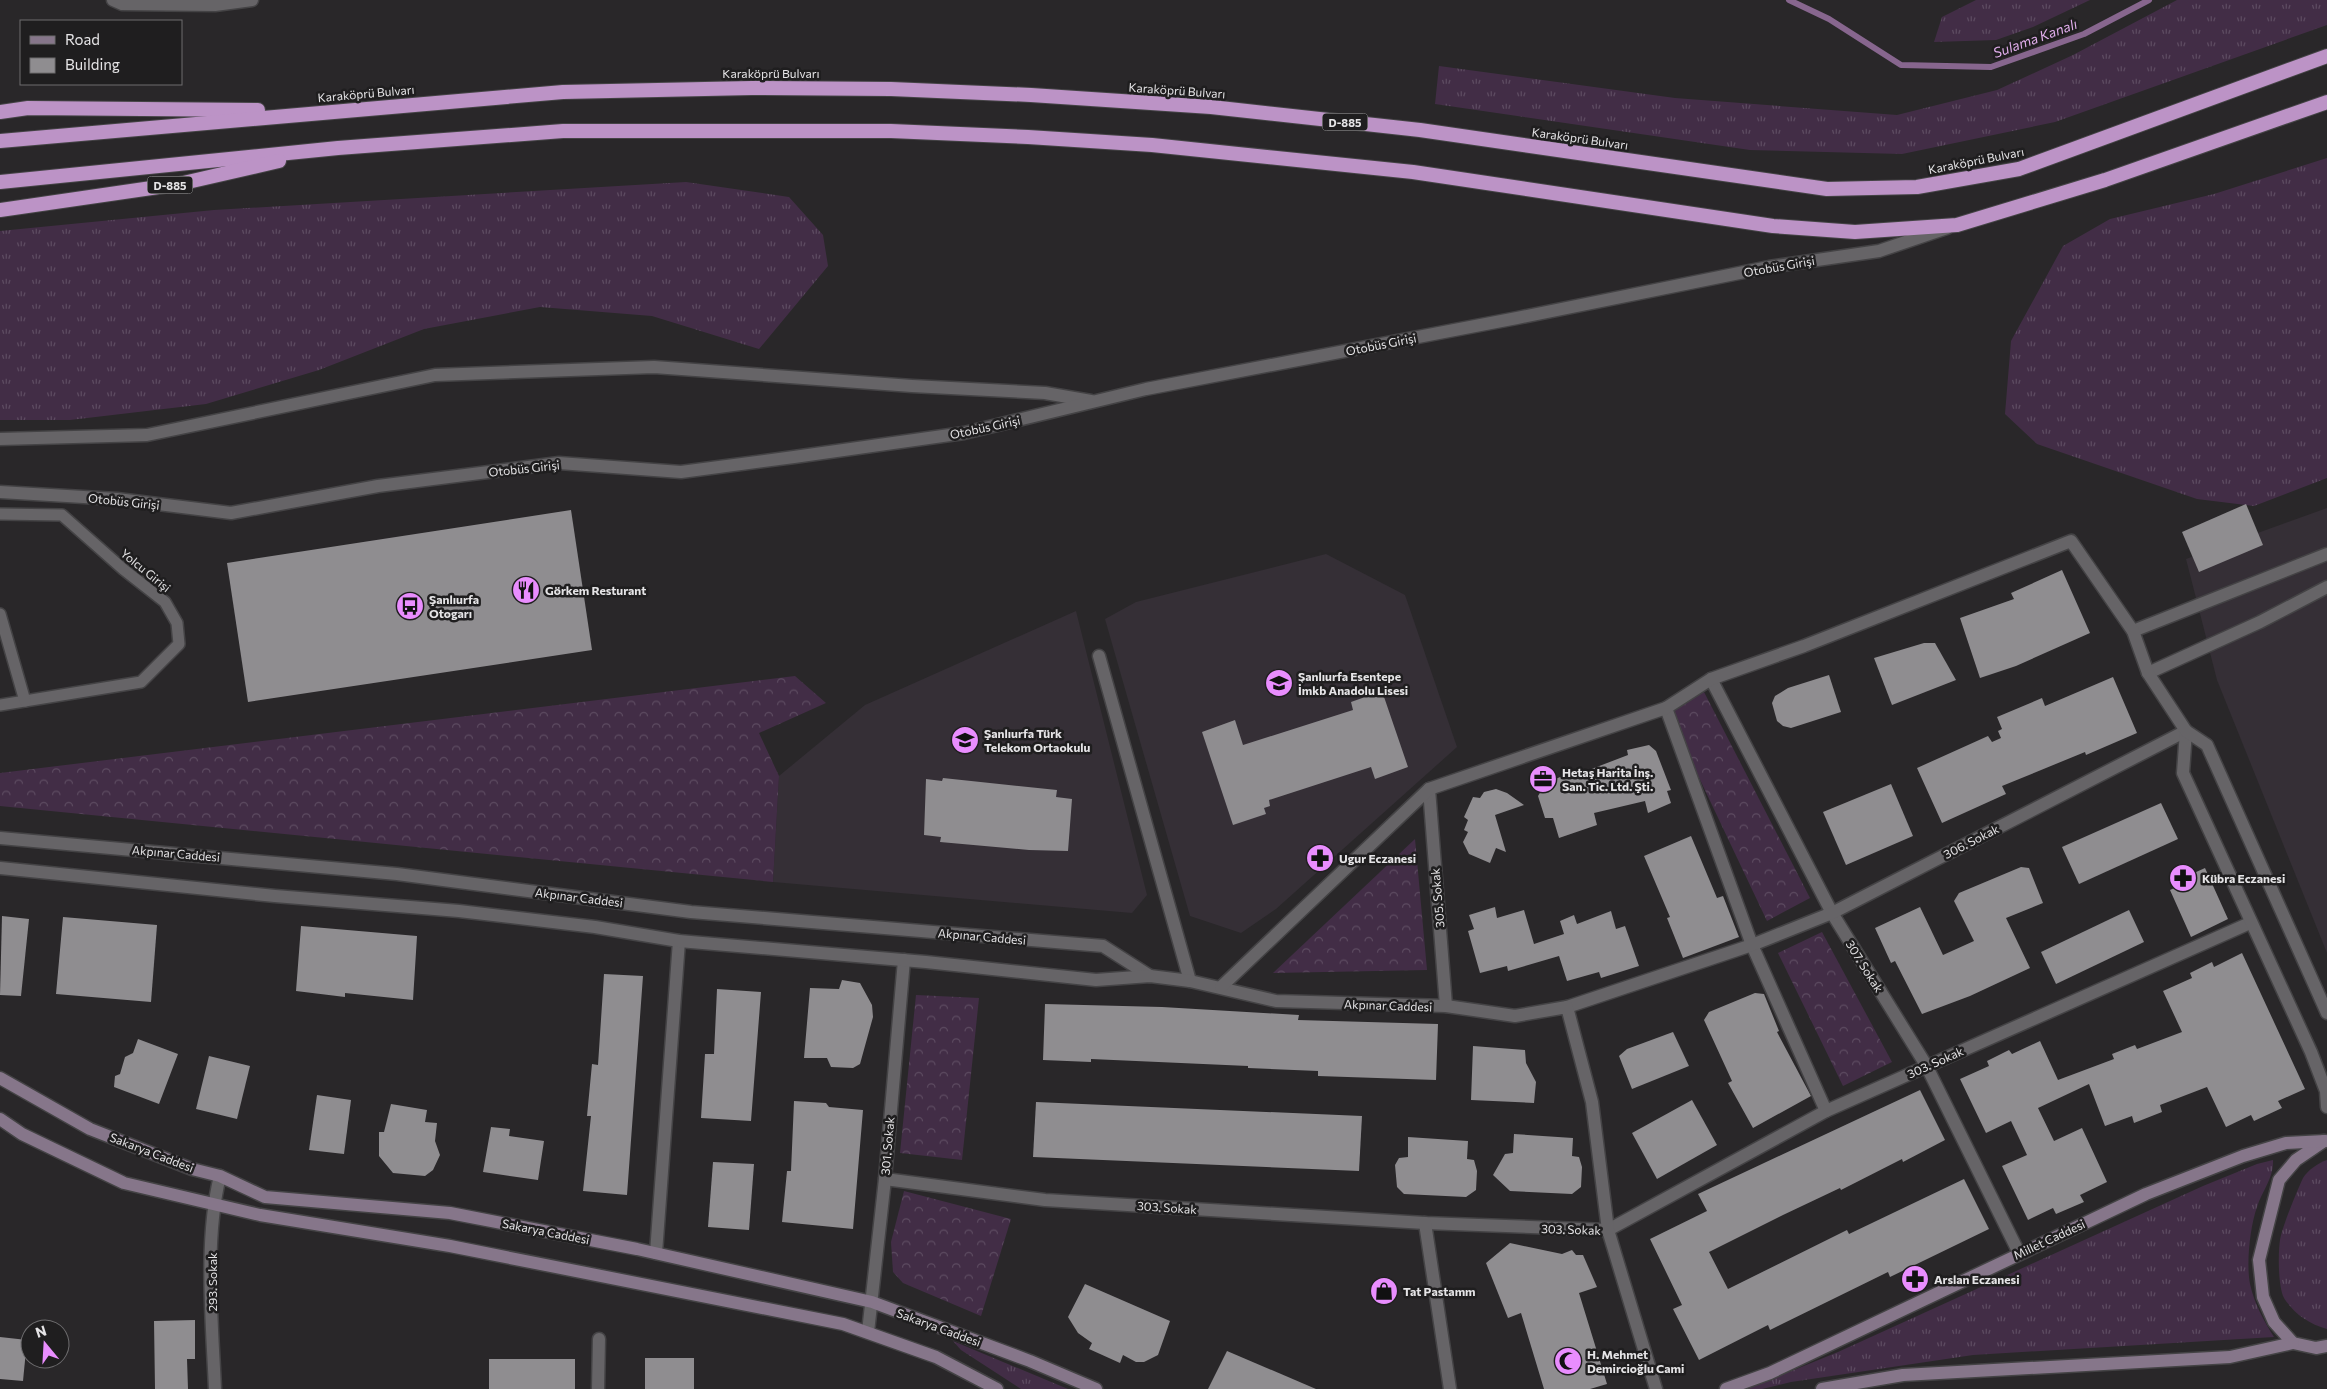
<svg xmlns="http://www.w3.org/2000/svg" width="2327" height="1389" font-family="Commissioner,sans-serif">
<defs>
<pattern id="grass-tufts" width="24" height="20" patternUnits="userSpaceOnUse" patternTransform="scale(1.25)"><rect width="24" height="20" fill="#422d46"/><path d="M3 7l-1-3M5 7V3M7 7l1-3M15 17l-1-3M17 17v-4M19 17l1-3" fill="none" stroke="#5d4b61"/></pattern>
<pattern id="forest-crowns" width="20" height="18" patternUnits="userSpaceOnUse" patternTransform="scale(1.25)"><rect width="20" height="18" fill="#422d46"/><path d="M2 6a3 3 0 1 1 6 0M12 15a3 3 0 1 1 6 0" fill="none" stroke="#5d4b61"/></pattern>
</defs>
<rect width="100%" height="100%" fill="#292729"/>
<g fill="#352f36">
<path d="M2327 508V953L2217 680 2186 559Z"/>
<path d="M1326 554 1405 595 1457 747 1276 909 1241 933 1190 916 1105 619 1136 602Z"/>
<path d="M1076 611 1147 895 1132 913 773 882 779 776 865 705Z"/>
</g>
<g fill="url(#grass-tufts)">
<path d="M1976 0H2090L2033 27 1996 40 1934 42 1942 17Z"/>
<path d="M2177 0H2327V25L2055 122 1902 154 1750 150 1435 104 1439 66 1675 98 1897 115 1997 90 2073 55Z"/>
<path d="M2327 158V478L2254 506 2197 499 2037 444 2005 414 2011 341 2063 246 2110 219 2214 194Z"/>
<path d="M686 182 789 197 823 235 828 266 759 349 652 316 540 307 424 329 319 370 206 404 70 420H0V231L214 210Z"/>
<path d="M2273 1160C2274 1178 2262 1191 2257 1207 2250 1227 2246 1263 2250 1284 2254 1303 2264 1321 2274 1337L1973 1355 1791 1382 1762 1389H1747L1838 1352 2203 1186 2257 1164Z"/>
<path d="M2327 1160V1329C2309 1324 2294 1314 2284 1298 2278 1287 2278 1253 2280 1240 2282 1227 2297 1191 2303 1178 2308 1170 2318 1163 2327 1160Z"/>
<path d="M953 1341 1068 1389H1021L961 1350Z"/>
</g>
<g fill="url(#forest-crowns)">
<path d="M795 676 826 703 759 733 779 776 773 882 0 806V773Z"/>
<path d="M1704 692 1810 898 1767 921 1666 708Z"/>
<path d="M1415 839 1427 970 1273 973Z"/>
<path d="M1822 932 1892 1062 1843 1086 1778 953Z"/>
<path d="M916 995 979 998 962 1160 900 1153Z"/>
<path d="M904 1191 1011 1219 981 1316 903 1283 893 1272 891 1242Z"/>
</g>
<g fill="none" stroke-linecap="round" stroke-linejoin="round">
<path stroke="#87668e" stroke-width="6" d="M1789 0 1829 19 1901 65 1991 67 2084 34 2149 0"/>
</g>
<g fill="#8f8d90">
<path d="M2246 504 2263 545 2199 572 2182 532Z"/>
<path d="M571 510 592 650 248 702 227 563Z"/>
<path d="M2062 570 2090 633 2016 666 1980 678 1960 618 2014 599 2011 593Z"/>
<path d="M1924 643H1935L1956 680 1892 705 1874 658Z"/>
<path d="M1829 675 1841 712 1791 728 1783 726 1777 721 1772 703 1775 696 1788 688Z"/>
<path d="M2113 677 2137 733 2086 755 2085 752 2002 786 2006 794 1942 823 1917 768 1988 736 1992 742 2001 738 1998 731 2002 729 1997 717 2042 698 2045 706Z"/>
<path d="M1382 691 1408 767 1375 779 1371 767 1269 800 1270 806 1264 808 1266 814 1233 825 1202 732 1235 720 1243 745 1353 710 1351 702Z"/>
<path d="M1649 745 1656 751 1671 790 1667 791 1671 803 1648 813 1645 801 1594 813 1597 825 1559 838 1553 818H1545L1538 796 1546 783 1579 769 1581 773 1628 755 1627 750Z"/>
<path d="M943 778 1057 790 1056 797 1072 799 1068 851 1029 850 940 842 941 837 924 835 926 779 942 781Z"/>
<path d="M1891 784 1913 836 1846 865 1823 812Z"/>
<path d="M1496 789 1507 793 1524 805 1495 815 1506 852 1496 848 1490 863 1469 854 1463 842 1468 832 1464 830 1468 820 1464 817 1473 797 1480 798 1484 792Z"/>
<path d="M2161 803 2178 839 2079 884 2062 847Z"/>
<path d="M1691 836 1717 898 1723 896 1739 937 1683 958 1667 918 1670 917 1644 856Z"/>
<path d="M2021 867 2029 868 2043 903 2006 918 2030 968 1970 996 1922 1014 1895 961 1891 963 1875 928 1920 907 1943 955 1974 941 1954 901 1959 893Z"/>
<path d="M2205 868 2228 919 2191 937 2170 890 2187 882 2185 877Z"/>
<path d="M1495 907 1497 918 1524 910 1534 944 1564 934 1560 921 1574 915 1577 924 1611 911 1616 929 1625 926 1639 966 1601 978 1599 972 1567 981 1559 956 1508 971 1507 966 1480 973 1468 931 1474 929 1469 915Z"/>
<path d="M2129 910 2144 942 2056 984 2041 952Z"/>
<path d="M2 916 29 919 21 996 0 995Z"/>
<path d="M63 917 157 925 151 1002 56 994Z"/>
<path d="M301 926 417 936 413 1000 345 993V997L296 991Z"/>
<path d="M2242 953 2305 1089 2278 1101 2282 1108 2254 1121 2251 1115 2226 1127 2207 1087 2160 1105 2162 1112 2134 1123 2132 1116 2105 1126 2089 1084 2038 1108 2054 1141 2082 1128 2107 1182 2080 1195 2084 1202 2056 1214 2053 1208 2028 1220 2002 1166 2027 1155 2011 1121 1986 1133 1960 1079 1989 1066 1987 1061 2009 1050 2012 1054 2040 1041 2058 1080 2114 1059 2112 1054 2135 1045 2137 1049 2182 1032 2163 991 2192 978 2190 973 2212 962 2214 967Z"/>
<path d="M604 974 643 976 627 1195 583 1191 591 1116H587L592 1064 598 1065Z"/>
<path d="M842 980 860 983 872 1005 873 1017 860 1064 853 1068 831 1067 827 1058H804L810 988 839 989Z"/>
<path d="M717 989 761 992 751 1121 701 1118 705 1054H714Z"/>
<path d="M1755 993 1764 994 1779 1031 1777 1032 1811 1096 1753 1128 1728 1083 1732 1081 1704 1020 1709 1012Z"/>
<path d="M1045 1004 1162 1007 1299 1015 1298 1020 1438 1024 1436 1080 1318 1076V1071L1248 1068V1066L1091 1059V1062L1043 1060Z"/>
<path d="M1673 1032 1689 1066 1632 1089 1619 1056 1627 1049Z"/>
<path d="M138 1039 178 1054 159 1104 114 1087 115 1076 120 1074 125 1057 133 1053Z"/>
<path d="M1473 1046 1525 1050 1526 1063 1536 1082 1534 1103 1471 1100Z"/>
<path d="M209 1056 250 1066 237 1119 196 1109Z"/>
<path d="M1920 1090 1945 1140 1903 1162 1902 1159 1841 1190 1840 1188 1783 1215 1709 1252 1728 1289 1847 1230 1849 1234 1964 1179 1989 1229 1890 1277 1888 1272 1770 1330 1768 1325 1699 1360 1673 1309 1682 1305 1650 1239 1707 1211 1698 1194Z"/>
<path d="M317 1095 351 1100 344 1154 309 1150Z"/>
<path d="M1692 1100 1717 1145 1657 1179 1632 1133Z"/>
<path d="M794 1101 826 1103 829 1107 863 1110 853 1229 782 1222 787 1171H791Z"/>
<path d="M1036 1102 1362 1116 1359 1171 1033 1157Z"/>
<path d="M391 1104 427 1110 425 1122 437 1123 435 1141 440 1155 433 1170 425 1176 393 1173 379 1156V1132H384Z"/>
<path d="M491 1127 510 1129 509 1136 544 1141 538 1180 483 1172Z"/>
<path d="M1514 1134 1573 1138 1572 1156 1579 1157 1582 1167 1581 1187 1572 1194 1510 1191 1493 1175 1505 1154 1513 1153Z"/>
<path d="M1408 1137 1468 1141 1467 1159 1474 1160 1477 1171 1476 1190 1466 1197 1404 1194 1397 1187 1395 1165 1399 1158 1408 1157Z"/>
<path d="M713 1162 754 1164 749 1230 708 1227Z"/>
<path d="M1510 1243 1562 1254 1572 1250 1576 1255H1583L1597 1287 1579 1293 1607 1384 1590 1389H1544L1521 1313 1508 1318 1486 1263Z"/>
<path d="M1085 1284 1170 1321 1158 1355 1144 1362H1136L1123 1355 1120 1363 1089 1349 1092 1343 1078 1333 1068 1317Z"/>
<path d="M195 1320V1359H187L188 1389H155L154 1321Z"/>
<path d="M0 1337 27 1340 23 1381 0 1379Z"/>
<path d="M1227 1351 1316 1389H1208Z"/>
<rect x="645" y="1358" width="49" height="31"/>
<rect x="489" y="1359" width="86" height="30"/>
</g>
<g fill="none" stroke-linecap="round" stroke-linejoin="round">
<g stroke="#444345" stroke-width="14">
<g id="service">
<path d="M0 514 62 515 123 569 165 602 177 623 179 644 141 682 0 705"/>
<path d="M0 614 25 701"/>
</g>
</g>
<g stroke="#444345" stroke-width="15">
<g id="minor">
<path d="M113 0 122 4 215 5 252 0"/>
<path d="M0 439 147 435 435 375 654 367 912 386 1045 393 1091 401"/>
<path d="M0 492 117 499 231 513 378 486 559 463 681 472 794 457 964 433 1146 389 1517 318 1769 267 1879 251 1947 228"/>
<path d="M2133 631 2327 554"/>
<path d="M1099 656 1190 981"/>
<path d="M2148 673 2260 622 2327 587"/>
<path d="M1711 679 1832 913 1926 1065 2019 1253"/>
<path d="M1666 708 1752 945 1826 1111"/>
<path d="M1429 789 1446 1006"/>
<path d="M1567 1007 1752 945 1832 913 2186 731"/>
<path d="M885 1179 1045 1200 1425 1223 1608 1230 1826 1111 2250 923"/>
<path d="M1425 1223 1450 1389"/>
<path d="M656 1253 679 941"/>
<path d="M868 1332 885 1179 904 960"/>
<path d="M215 1389C212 1321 204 1241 220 1176"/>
<path d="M598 1389 599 1339"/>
</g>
</g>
<g stroke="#444345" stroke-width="15">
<g id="tertiary">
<path d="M2186 731 2183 773 2311 1052 2326 1091 2327 1107"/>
<path d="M0 838 397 874 691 912 1103 946 1150 976"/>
<path d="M0 868 275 896 459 911 595 927 679 941 926 962 1096 980 1150 976 1190 981 1276 1001 1446 1006 1515 1016 1567 1007 1592 1102 1608 1230 1656 1389"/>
<path d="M1221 987 1429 789 1666 708 1711 679 1804 646 2071 541 2133 631 2148 673 2186 731 2207 745 2327 1013"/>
</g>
</g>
<g stroke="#444345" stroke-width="15">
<g id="secondary">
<path d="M0 1078 90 1129 192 1169 220 1176 265 1197 450 1213 637 1249 872 1302 1030 1361 1096 1389"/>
<path d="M0 1119 22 1134 124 1183 260 1215 450 1246 843 1324 936 1357 997 1389"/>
<path d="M2324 1141 2296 1160 2279 1180 2259 1260 2263 1297 2274 1322 2293 1343 2316 1348 2327 1346"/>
<path d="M1726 1389 1770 1373 2146 1194 2243 1156 2286 1143 2325 1141"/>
<path d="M1822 1389 1903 1375 2230 1357 2293 1343"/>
</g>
</g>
<g stroke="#444345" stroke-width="16">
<g id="trunk">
<path d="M0 112 28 108 258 110"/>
<path d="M0 141 563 92 752 88 891 89 1031 95 1211 107 1420 130 1827 189 1917 187 2019 169 2327 56"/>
<path d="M0 182 338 148 563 131H891L1028 137 1152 145 1413 172 1773 226 1855 232 1957 225 2105 180 2327 102"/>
<path d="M0 210 179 184 279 161"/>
</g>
</g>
<use href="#service" stroke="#666467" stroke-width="11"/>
<use href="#minor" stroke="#666467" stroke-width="12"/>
<use href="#tertiary" stroke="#666467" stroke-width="12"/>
<use href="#secondary" stroke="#86768a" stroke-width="12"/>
<use href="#trunk" stroke="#bc93c6" stroke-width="14"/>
</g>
<defs>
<g id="restaurant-disc" transform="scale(1.4375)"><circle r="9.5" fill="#e98dfe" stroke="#1f1e1f"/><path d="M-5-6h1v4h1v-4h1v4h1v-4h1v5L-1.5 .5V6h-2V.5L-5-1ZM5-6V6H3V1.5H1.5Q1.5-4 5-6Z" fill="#111"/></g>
<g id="bus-disc" transform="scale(1.4375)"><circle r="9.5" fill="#e98dfe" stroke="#1f1e1f"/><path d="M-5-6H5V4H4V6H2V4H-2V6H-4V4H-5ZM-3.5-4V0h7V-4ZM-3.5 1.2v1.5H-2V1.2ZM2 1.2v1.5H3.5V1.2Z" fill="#111"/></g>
<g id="school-disc" transform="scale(1.4375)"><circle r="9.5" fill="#e98dfe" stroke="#1f1e1f"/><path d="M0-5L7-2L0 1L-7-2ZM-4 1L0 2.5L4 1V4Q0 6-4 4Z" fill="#111"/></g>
<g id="office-disc" transform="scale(1.4375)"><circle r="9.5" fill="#e98dfe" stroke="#1f1e1f"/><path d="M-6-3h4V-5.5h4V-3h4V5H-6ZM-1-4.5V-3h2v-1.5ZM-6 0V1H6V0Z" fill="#111"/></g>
<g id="pharmacy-disc" transform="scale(1.4375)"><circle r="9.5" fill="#e98dfe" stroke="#1f1e1f"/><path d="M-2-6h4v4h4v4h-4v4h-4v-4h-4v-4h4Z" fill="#111"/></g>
<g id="shop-disc" transform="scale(1.4375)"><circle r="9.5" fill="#e98dfe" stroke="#1f1e1f"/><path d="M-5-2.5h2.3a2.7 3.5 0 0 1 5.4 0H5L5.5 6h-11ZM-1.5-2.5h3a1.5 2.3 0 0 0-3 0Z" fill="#111"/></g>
<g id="mosque-disc" transform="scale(1.4375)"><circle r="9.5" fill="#e98dfe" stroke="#1f1e1f"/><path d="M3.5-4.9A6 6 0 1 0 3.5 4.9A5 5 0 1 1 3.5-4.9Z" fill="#111"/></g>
</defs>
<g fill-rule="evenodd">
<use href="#restaurant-disc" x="526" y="590"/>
<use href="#bus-disc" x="410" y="606"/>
<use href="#school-disc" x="1279" y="683"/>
<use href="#school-disc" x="965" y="740"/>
<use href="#office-disc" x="1543" y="779"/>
<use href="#pharmacy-disc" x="1320" y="858"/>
<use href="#pharmacy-disc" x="2183" y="878"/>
<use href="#pharmacy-disc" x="1915" y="1279"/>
<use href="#shop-disc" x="1384" y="1291"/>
<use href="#mosque-disc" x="1568" y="1361"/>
</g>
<g text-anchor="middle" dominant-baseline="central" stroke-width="5" stroke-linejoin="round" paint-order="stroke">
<g fill="#1f1e1f" stroke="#aaa9aa" stroke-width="1">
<rect x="1322.5" y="113.5" width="45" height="17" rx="4"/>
<rect x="147.5" y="176.5" width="45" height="17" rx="4"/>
</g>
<g font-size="11" font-weight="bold" fill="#e5e4e6">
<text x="1345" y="122">D-885</text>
<text x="170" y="185">D-885</text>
</g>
<g font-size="12" fill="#e5e4e6" stroke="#1f1e1f">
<text x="771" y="73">Karaköprü Bulvarı</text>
<text transform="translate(1177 90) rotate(4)">Karaköprü Bulvarı</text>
<text transform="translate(366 93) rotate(-5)">Karaköprü Bulvarı</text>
<text transform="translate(1580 138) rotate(8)">Karaköprü Bulvarı</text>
<text transform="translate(1976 160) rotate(-11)">Karaköprü Bulvarı</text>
<text transform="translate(1779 266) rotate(-10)">Otobüs Girişi</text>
<text transform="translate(1381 344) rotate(-11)">Otobüs Girişi</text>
<text transform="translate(985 427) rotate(-12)">Otobüs Girişi</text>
<text transform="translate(524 468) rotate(-6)">Otobüs Girişi</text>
<text transform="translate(124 501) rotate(6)">Otobüs Girişi</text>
<text transform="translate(146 570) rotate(39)">Yolcu Girişi</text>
<text transform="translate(1971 841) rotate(-27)">306. Sokak</text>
<text transform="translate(176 853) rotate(5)">Akpınar Caddesi</text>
<text transform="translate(579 897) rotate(7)">Akpınar Caddesi</text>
<text transform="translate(1437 898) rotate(-95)">305. Sokak</text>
<text transform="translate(982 936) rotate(5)">Akpınar Caddesi</text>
<text transform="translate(1865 966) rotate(58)">307. Sokak</text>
<text transform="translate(1388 1005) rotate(2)">Akpınar Caddesi</text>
<text transform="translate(1935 1062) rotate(-24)">303. Sokak</text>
<text transform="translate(887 1146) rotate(-85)">301. Sokak</text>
<text transform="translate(152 1152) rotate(21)">Sakarya Caddesi</text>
<text transform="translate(1167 1207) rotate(4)">303. Sokak</text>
<text transform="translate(1571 1229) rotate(2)">303. Sokak</text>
<text transform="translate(546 1231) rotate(11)">Sakarya Caddesi</text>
<text transform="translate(2049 1239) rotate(-25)">Millet Caddesi</text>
<text transform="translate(212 1282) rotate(-90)">293. Sokak</text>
<text transform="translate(939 1327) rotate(20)">Sakarya Caddesi</text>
</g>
<g font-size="12" font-weight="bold" fill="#e5e4e6" stroke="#1f1e1f" text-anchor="start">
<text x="545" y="590">Görkem Resturant</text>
<text x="429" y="599">Şanlıurfa<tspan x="429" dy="14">Otogarı</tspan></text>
<text x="1298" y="676">Şanlıurfa Esentepe<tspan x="1298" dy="14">İmkb Anadolu Lisesi</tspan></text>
<text x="984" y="733">Şanlıurfa Türk<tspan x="984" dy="14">Telekom Ortaokulu</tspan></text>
<text x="1562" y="772">Hetaş Harita İnş.<tspan x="1562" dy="14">San. Tic. Ltd. Şti.</tspan></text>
<text x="1339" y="858">Ugur Eczanesi</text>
<text x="2202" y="878">Kübra Eczanesi</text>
<text x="1934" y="1279">Arslan Eczanesi</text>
<text x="1403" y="1291">Tat Pastamm</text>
<text x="1587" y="1354">H. Mehmet<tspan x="1587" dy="14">Demircioğlu Cami</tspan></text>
</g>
<g font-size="14" font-style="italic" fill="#e1aeec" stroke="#1f1e1f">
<text transform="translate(2035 38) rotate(-20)">Sulama Kanalı</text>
</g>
</g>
<rect x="20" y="20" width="162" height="65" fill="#1f1e1f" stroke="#6e6d6f"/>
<rect x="30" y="36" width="25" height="8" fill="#86768a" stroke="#6e6d6f"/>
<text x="65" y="45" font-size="15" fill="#e5e4e6">Road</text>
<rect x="30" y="58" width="25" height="15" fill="#8f8d90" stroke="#6e6d6f"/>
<text x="65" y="70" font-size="15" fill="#e5e4e6">Building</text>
<g transform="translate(45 1344) rotate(342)"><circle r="24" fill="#1f1e1f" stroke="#6e6d6f"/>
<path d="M0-4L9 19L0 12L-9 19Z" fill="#e98dfe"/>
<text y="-8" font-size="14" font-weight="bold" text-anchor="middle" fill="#e5e4e6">N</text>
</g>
</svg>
